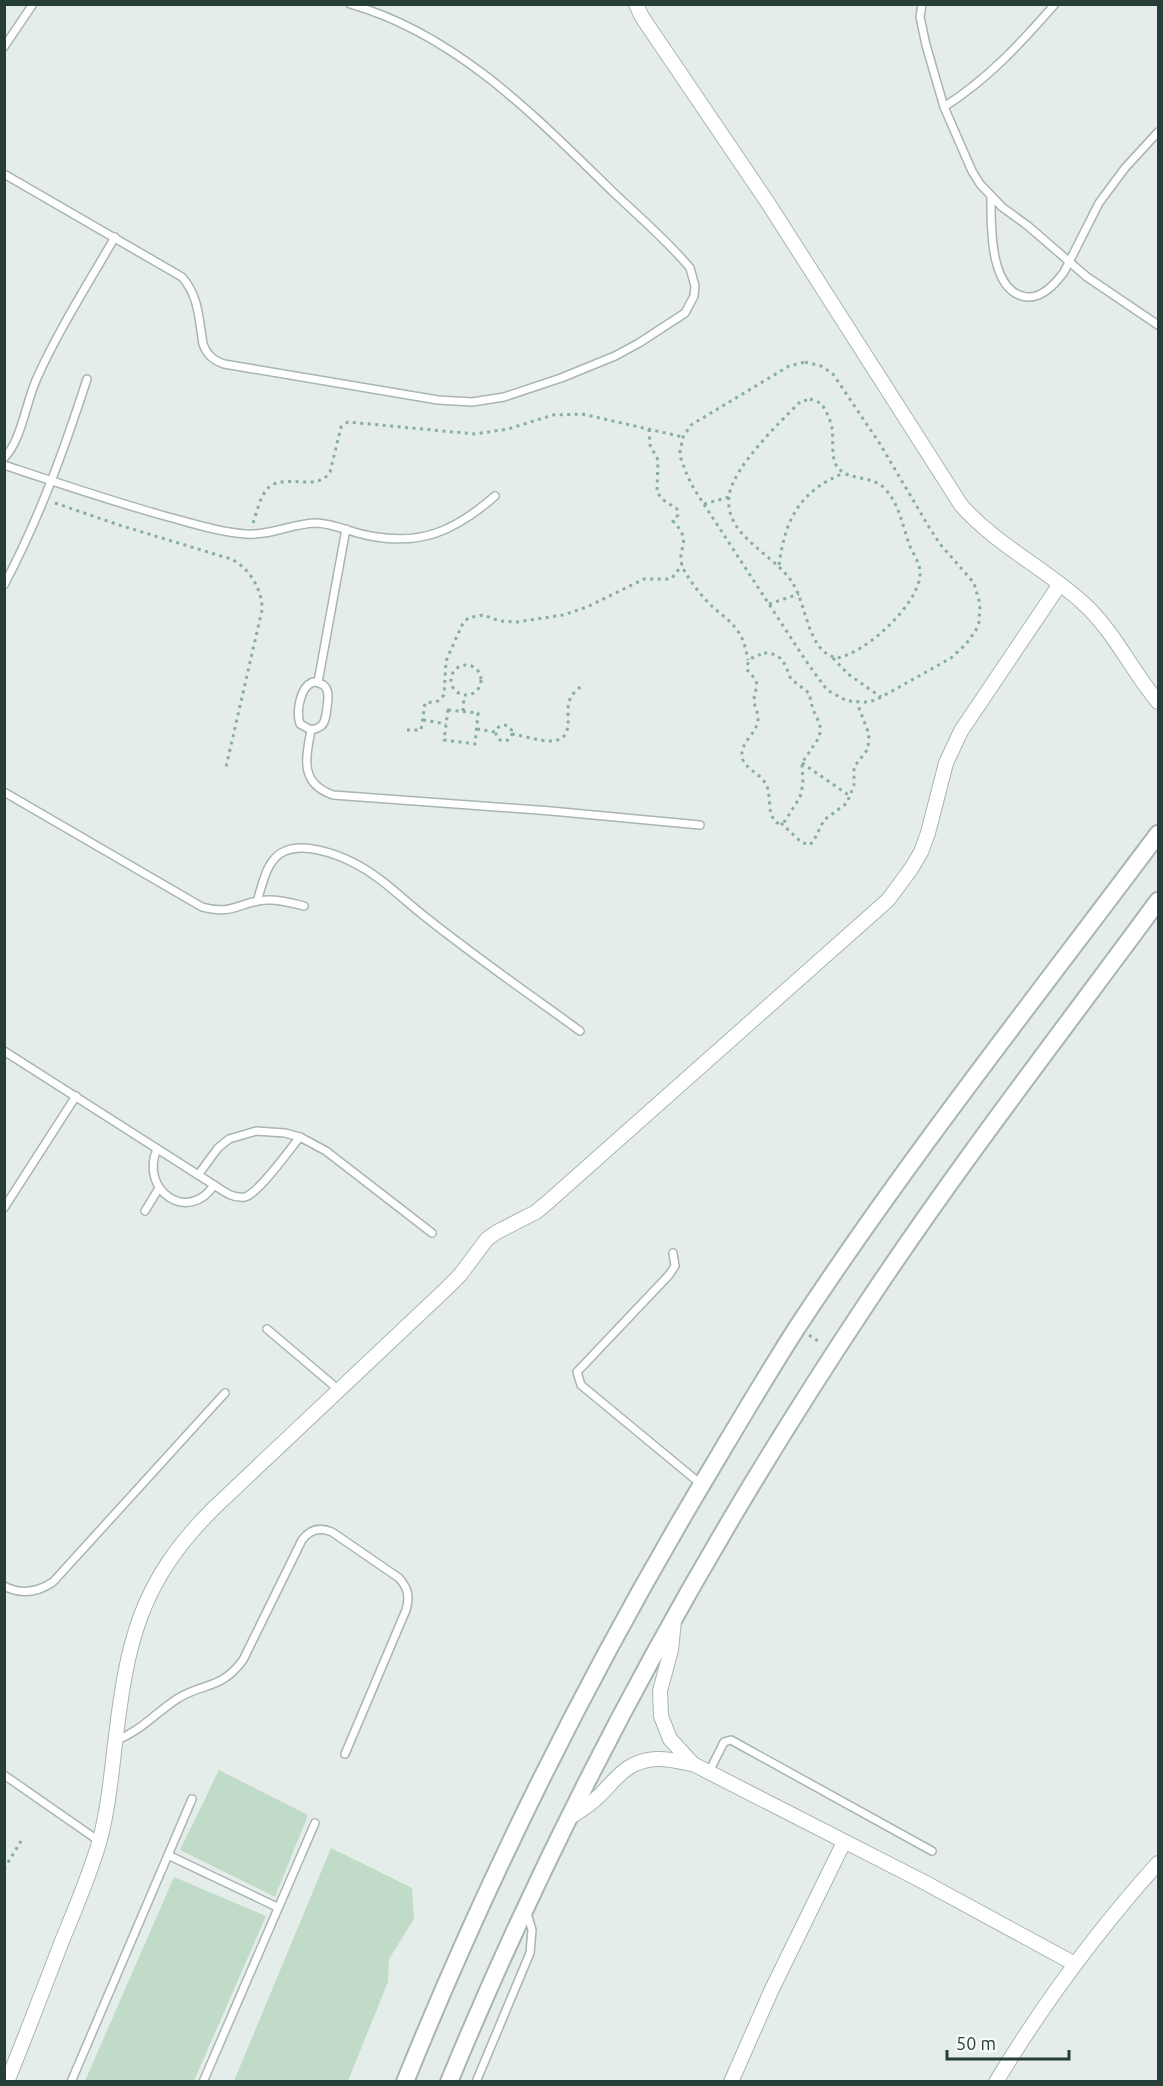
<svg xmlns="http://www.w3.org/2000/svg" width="1163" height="2086" font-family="Ubuntu,sans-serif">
<rect width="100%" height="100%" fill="#e5edea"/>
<g fill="#c0dcc8">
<path d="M219 1770 308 1815 275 1897 180 1850Z"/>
<path d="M331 1848 412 1888 414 1919 389 1959 388 1982 348 2081H234Z"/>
<path d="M174 1877 266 1916 194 2081H85Z"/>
</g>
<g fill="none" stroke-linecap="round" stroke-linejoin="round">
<g stroke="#a8b5b1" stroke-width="10">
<g id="service">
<path d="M922 4 920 17 926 45 944 107 972 171 980 184 1002 207 1028 226 1087 277 1158 325"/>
<path d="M4 47 33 4"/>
<path d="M944 107C989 78 1020 44 1055 4"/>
<path d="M4 174 182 277C199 296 199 320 203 344 207 355 213 360 224 364L438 400 472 402 504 397 561 378 615 356 639 343 685 313 694 296 695 286 690 268C667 240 638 216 612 191 535 116 456 34 350 4"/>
<path d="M991 196C991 225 989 293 1027 297 1043 298 1056 283 1064 272L1099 203 1125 168 1158 132"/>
<path d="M4 458C22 440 26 401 37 378 58 331 89 282 115 237"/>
<path d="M4 465C58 483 111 501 165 516 192 523 218 532 246 534 270 536 293 523 317 523 335 524 350 532 366 535 420 547 455 531 495 496"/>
<path d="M4 585C39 519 64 450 87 379"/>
<path d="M313 682C330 683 329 695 327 707 326 714 326 722 321 726 317 729 316 729 311 730L300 724C296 711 300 687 313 682Z"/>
<path d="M318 682 346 529"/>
<path d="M311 730C306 758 299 783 333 795L551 811 700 825"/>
<path d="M4 792 202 907C234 916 240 901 267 900 279 899 292 903 304 906"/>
<path d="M257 901C263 884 266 859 285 851 304 843 334 853 352 862 381 876 403 900 428 919 477 958 529 994 580 1031"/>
<path d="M4 1051 214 1185C223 1191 233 1199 245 1197 259 1193 289 1150 300 1137"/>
<path d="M157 1149C139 1191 189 1224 214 1185"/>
<path d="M198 1175 218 1148 229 1139 256 1131 285 1133 300 1137 326 1151 432 1233"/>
<path d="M4 1208 76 1096"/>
<path d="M145 1211 159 1188"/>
<path d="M673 1253 675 1266 669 1275 577 1372 581 1385 702 1485"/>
<path d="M267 1329 339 1390"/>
<path d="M4 1586C21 1595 38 1592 53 1582L225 1393"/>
<path d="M115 1741C141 1731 154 1714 177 1699 203 1682 220 1691 243 1660L302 1540C310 1529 320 1527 332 1532L399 1578C408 1588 410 1597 406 1610L345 1754"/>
<path d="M709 1772 724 1742 731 1740 932 1851"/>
<path d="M4 1775 99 1841"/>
<path d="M168 1855 277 1907"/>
<path d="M71 2082 192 1799"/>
<path d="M203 2082 315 1823"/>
<path d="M476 2082 530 1953 532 1930 527 1913"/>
</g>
</g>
<g stroke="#a8b5b1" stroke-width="16">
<g id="minor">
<path d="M636 4 642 17 768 203 961 505C996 545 1045 568 1083 603 1114 631 1132 671 1158 702"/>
<path d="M674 1621 671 1650 660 1691 661 1716 670 1739 693 1764 922 1881 1075 1964"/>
<path d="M569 1818C580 1811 590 1805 599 1796 618 1777 627 1761 656 1759 668 1758 681 1762 693 1764"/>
<path d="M7 2082C26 2035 44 1988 62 1941 75 1909 89 1877 99 1843 108 1811 111 1777 115 1744 127 1642 139 1582 215 1507L446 1289 460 1275 487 1239 497 1232 536 1212 548 1202 888 900 911 869 921 852 928 833 946 763 961 731 1060 584"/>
<path d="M731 2082 772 1989 844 1842"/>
<path d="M996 2082C1043 2004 1098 1930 1158 1863"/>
</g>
</g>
<g stroke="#a8b5b1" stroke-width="20">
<g id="tertiary">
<path d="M405 2082C487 1879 584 1684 695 1496 729 1439 762 1382 798 1326 910 1156 1037 996 1158 834"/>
<path d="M449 2082C562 1808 705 1546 869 1300 960 1163 1061 1033 1158 901"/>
</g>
</g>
<g stroke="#88aea3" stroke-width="3" stroke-dasharray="3 4.5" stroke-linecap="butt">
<path d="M805 362 821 366 833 374 880 444 929 527 940 544 974 583 980 604 979 622 976 630 966 644 951 658 876 700 866 702 847 701 827 690 806 661 694 489 687 475 681 459 680 452 683 437 691 425 789 366Z"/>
<path d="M810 399 821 403C826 411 830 418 832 428 834 440 830 458 838 468 850 482 874 474 887 491 899 506 902 523 908 541 911 552 921 562 920 575 918 605 866 653 837 658 807 652 807 604 792 582 773 553 724 536 729 496 733 467 780 422 800 402Z"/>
<path d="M649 429 650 445 658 460 657 492 662 499 677 509 678 515 673 521C696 545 672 548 685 572 692 584 703 598 714 608 722 615 731 621 737 630 744 639 746 650 748 660"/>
<path d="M55 503 119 525 231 559C249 567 263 591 262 610L226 767"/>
<path d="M704 504 729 497"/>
<path d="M253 523C257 512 260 496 268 488 285 472 317 493 330 472L341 427 348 422 475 434 508 429 553 415 582 414 683 437"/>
<path d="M779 565C785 519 800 491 844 473"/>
<path d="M769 604 799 594"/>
<path d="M764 653C783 653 785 665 791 679L809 693 813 710 820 724V733L818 739 802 763 803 784 800 797 785 821 777 823C766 814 772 796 766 784 760 773 743 768 742 756 740 742 759 732 758 718 758 711 754 706 754 700 754 694 758 687 756 681 752 672 740 671 752 658Z"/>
<path d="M833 658 848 674 881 697"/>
<circle cx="466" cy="680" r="15"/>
<path d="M448 710 478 713 475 744 444 740Z"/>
<path d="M463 711 464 696"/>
<path d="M423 720 446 724"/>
<circle cx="504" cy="733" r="8"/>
<path d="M477 729 495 732"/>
<path d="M407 730H421L425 703 438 701 444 695 446 661 462 625 468 618 483 615 500 621 517 622 563 615 587 607 644 579H668L672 578 682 565"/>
<path d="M512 734C524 736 539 741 551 741 576 740 565 715 569 702 571 694 578 689 584 684"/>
<path d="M802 763 850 796"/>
<path d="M781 823 801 842 809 845 813 842 824 820 847 803 854 785V767L868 749 869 734 857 703"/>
<path d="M809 1335 821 1343"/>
<path d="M4 1869 21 1841"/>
</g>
<use href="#service" stroke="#fff" stroke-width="7"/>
<use href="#minor" stroke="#fff" stroke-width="14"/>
<use href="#tertiary" stroke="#fff" stroke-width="16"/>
</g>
<rect width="1163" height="2086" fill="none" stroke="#253e37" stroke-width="12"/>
<path d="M947 2050v9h122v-9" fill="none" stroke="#253e37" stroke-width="3"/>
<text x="956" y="2050" font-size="18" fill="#253e37" stroke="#f5faf8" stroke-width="4.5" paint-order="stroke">50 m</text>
</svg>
